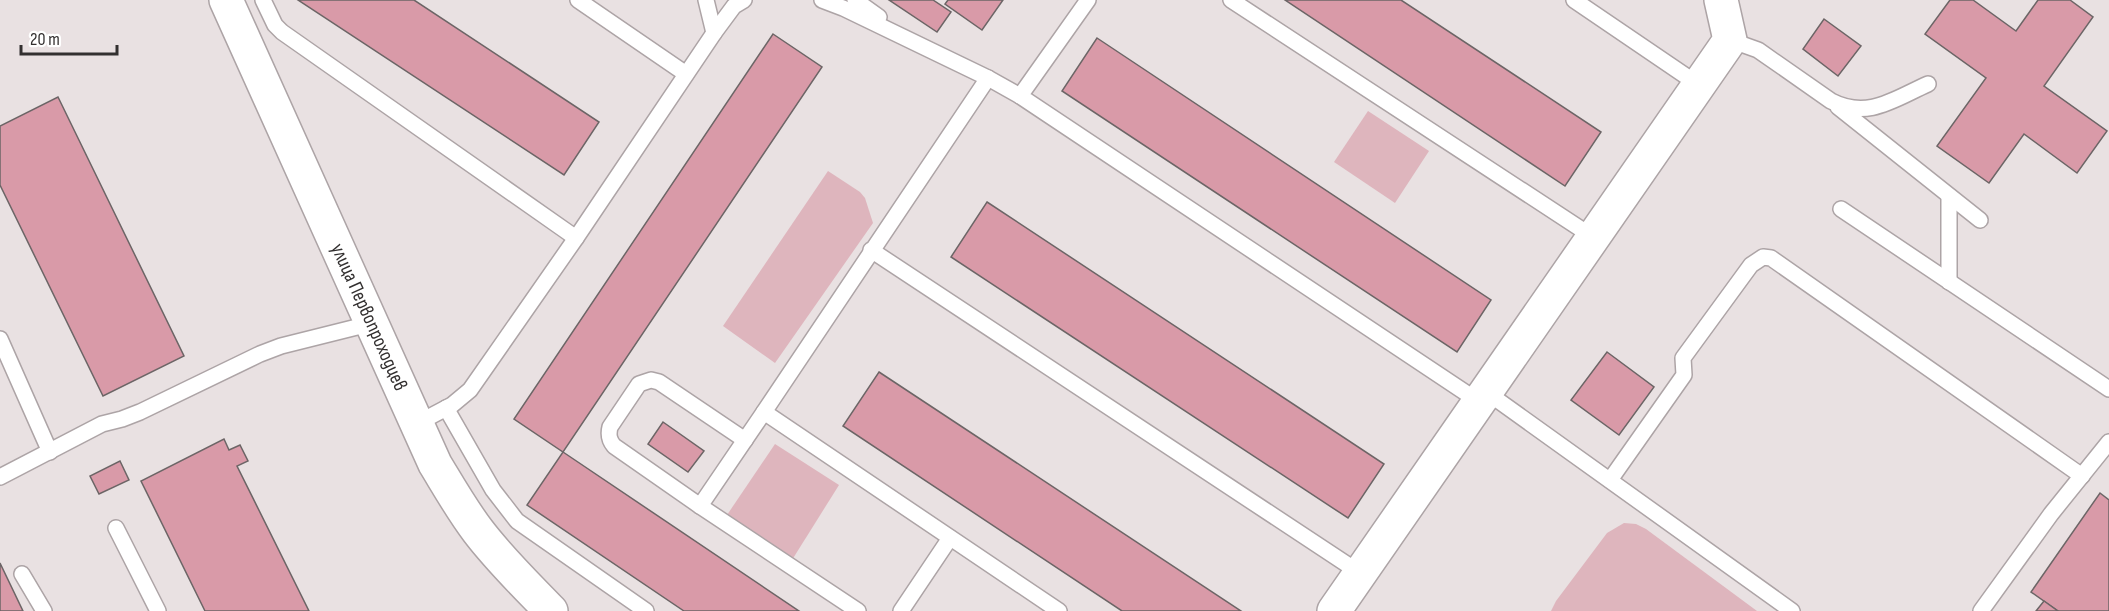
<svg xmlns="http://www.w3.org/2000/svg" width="2109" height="611" font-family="'Sofia Sans Condensed',sans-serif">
<rect width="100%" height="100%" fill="#e9e1e2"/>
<g fill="#deb5bd">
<path d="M1368 111 1429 151 1395 203 1334 162Z"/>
<path d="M828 171 860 192 865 198 873 223 775 363 723 326Z"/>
<path d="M775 444 839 485 792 560 727 515Z"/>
<path d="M1624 523 1636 524 1646 529 1757 611H1551L1556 601 1607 533Z"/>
</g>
<g fill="#d99aa8" stroke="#6c6566" stroke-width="1.5">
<path d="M298 0H414L599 122 564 175Z"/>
<path d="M889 0H933L951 12 937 32Z"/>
<path d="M948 0H1003L982 30 945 4Z"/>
<path d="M1285 0H1401L1601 132 1565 186Z"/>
<path d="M1950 0H1973L2016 31 2038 0H2070L2093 17 2044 86 2107 131 2077 173 2024 134 1989 183 1937 146 1986 78 1925 34Z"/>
<path d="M1824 19 1861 46 1838 76 1803 49Z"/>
<path d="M773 34 822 67 563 452 514 419Z"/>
<path d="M1097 38 1491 300 1457 352 1062 91Z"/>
<path d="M58 97 184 356 103 396 0 185V126Z"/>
<path d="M987 202 1384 464 1348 518 951 257Z"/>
<path d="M1607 352 1654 387 1619 435 1571 400Z"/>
<path d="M879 372 1241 611H1122L843 426Z"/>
<path d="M663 422 704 451 688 472 648 444Z"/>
<path d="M224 439 229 450 240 445 248 461 237 466 309 611H205L141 481Z"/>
<path d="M563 452 799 611H684L527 505Z"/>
<path d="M120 461 129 480 99 494 90 476Z"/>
<path d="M2100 493 2109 500V611H2058L2031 592Z"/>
<path d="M0 563 23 611H0Z"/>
<path d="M2044 601 2058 611H2036Z"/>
</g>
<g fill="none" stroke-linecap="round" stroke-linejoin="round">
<g stroke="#ada4a6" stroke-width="18">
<g id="lane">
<path d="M263 0 275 25 282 32 576 238"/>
<path d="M578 0 686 74"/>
<path d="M706 0 714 33"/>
<path d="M822 0 843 8 988 78 1020 96"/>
<path d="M855 0 879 17"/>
<path d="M1088 0 1020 96 1478 401"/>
<path d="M1231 0 1593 237"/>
<path d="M1574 0 1699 85"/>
<path d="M1730 40 1758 50 1831 101C1868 120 1894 99 1928 84"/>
<path d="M988 78 764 412 1059 611"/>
<path d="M1838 107 1980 220"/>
<path d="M1949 196V282"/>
<path d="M1841 209 2109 389"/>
<path d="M871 250 1360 573"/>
<path d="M0 339 50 452"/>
<path d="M1485 391 1792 611"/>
<path d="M446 408 493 490 517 521 646 611"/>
<path d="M764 412 700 506 858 611"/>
<path d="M416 424 452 405 470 390 576 238 714 33 734 6 744 0"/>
<path d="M0 477 102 424 122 419 140 412 260 354 281 346 373 323"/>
<path d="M1610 480 1684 375 1683 358 1751 265 1763 257 1771 258 2082 476"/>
<path d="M700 506 614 446C609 440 608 435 610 427L639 384 651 380 659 382 745 440"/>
<path d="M116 528 158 611"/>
<path d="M22 574 44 611"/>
<path d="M901 611 950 538"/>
<path d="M1981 611 2051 514 2109 442"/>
</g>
</g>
<g stroke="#ada4a6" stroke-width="36">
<g id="secondary">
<path id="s1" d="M226 0 435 464C449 487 462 510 478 531 500 560 526 585 551 611"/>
<path d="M1334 611 1730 40 1721 0"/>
</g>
</g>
<use href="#lane" stroke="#fff" stroke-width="15"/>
<use href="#secondary" stroke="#fff" stroke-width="33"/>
</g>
<g text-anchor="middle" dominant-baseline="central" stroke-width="5" stroke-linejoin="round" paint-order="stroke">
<g font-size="20" fill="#333030" stroke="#fff">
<text stroke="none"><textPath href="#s1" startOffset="348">улица Первопроходцев</textPath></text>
</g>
</g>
<path d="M21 45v9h96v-9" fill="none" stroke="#333030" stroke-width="3"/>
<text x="30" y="45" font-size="18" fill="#333030" stroke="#ffffff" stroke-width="4.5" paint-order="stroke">20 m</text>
</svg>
